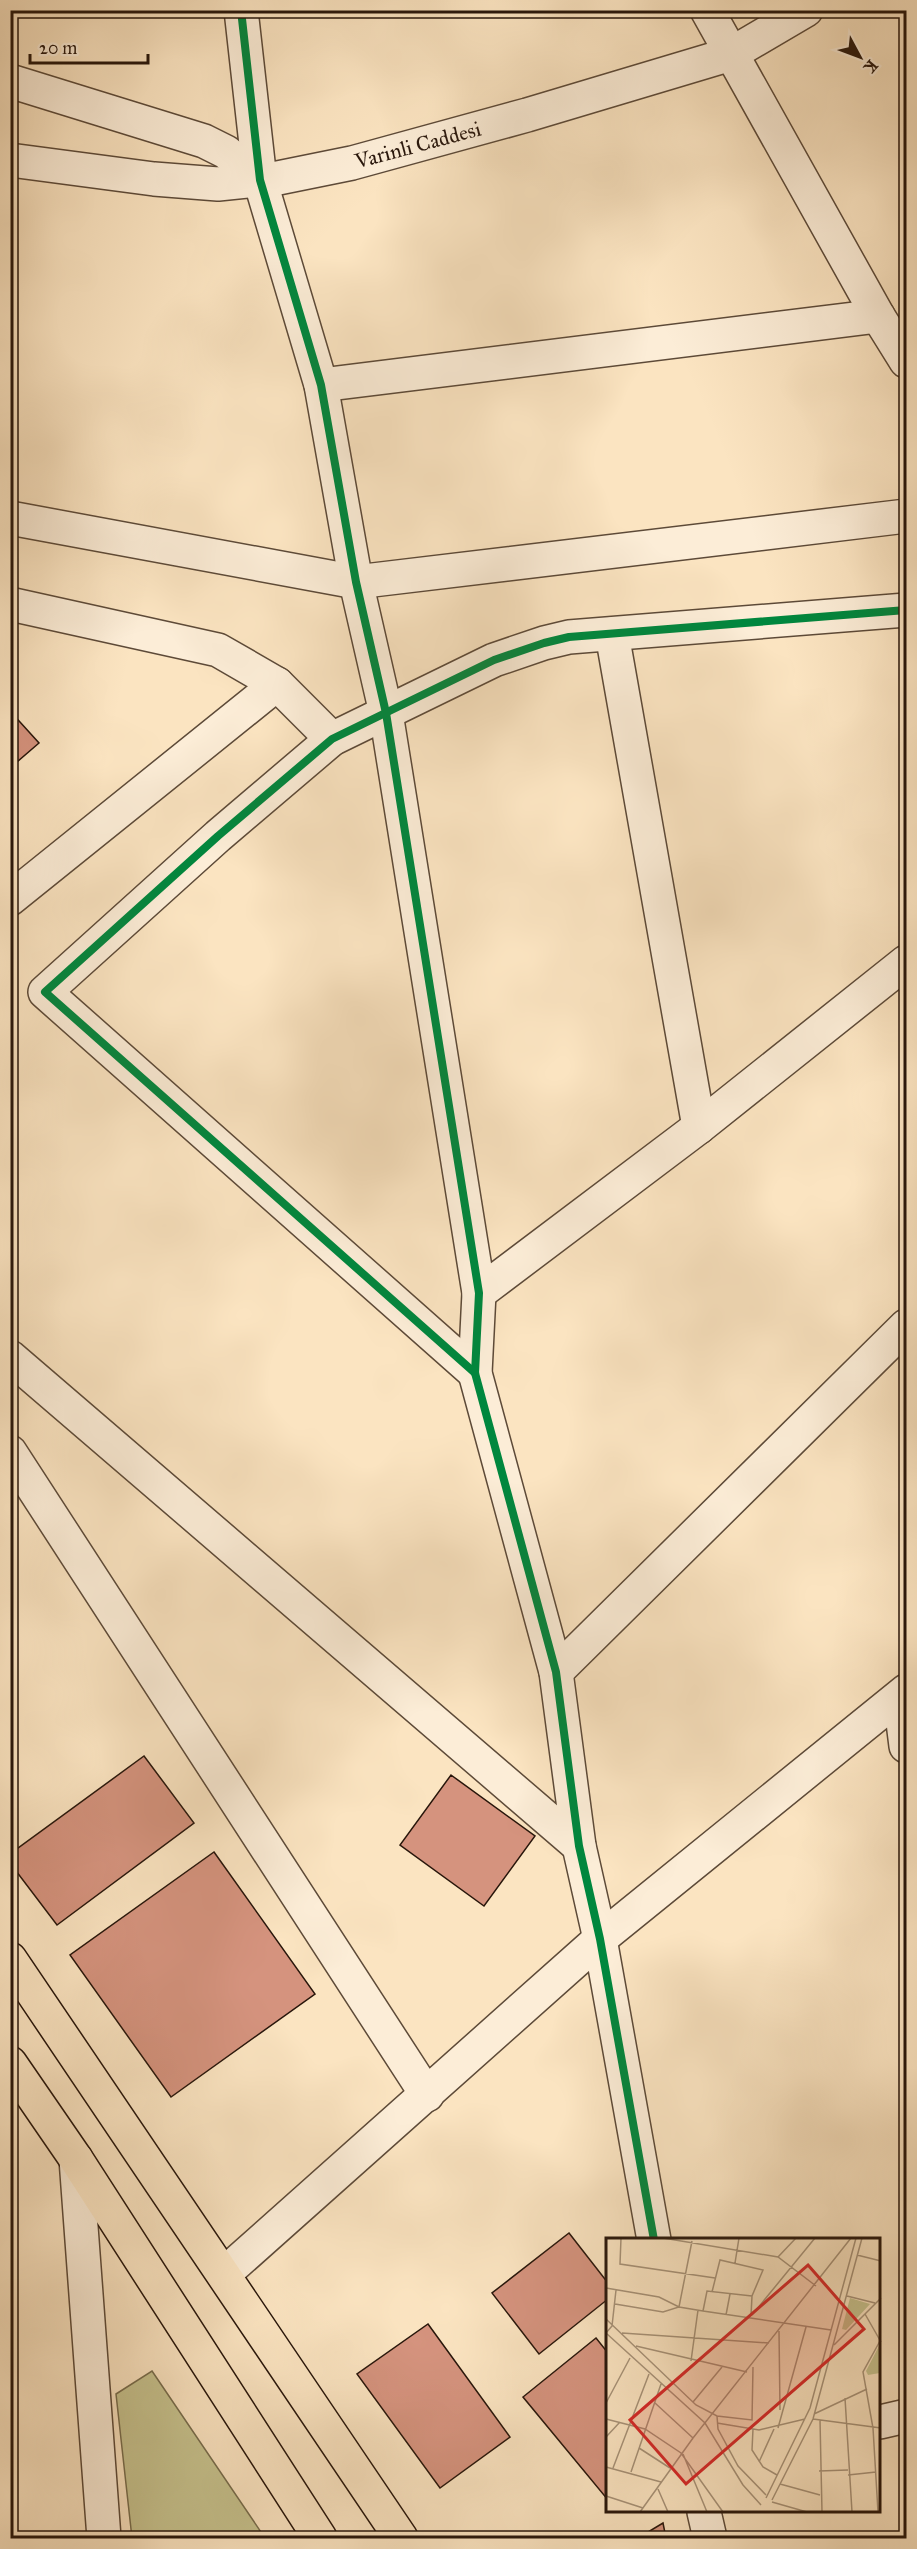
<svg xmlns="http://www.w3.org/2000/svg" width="917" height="2549" font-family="'IM FELL Great Primer',serif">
<rect width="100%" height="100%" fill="#fbe4c1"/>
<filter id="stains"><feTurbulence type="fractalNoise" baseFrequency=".00333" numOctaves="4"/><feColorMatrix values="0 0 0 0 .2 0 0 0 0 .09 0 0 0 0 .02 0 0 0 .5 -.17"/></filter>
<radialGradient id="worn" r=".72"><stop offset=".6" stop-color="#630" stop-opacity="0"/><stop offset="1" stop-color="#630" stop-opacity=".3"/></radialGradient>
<path fill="#c6c28e" stroke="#776c4c" stroke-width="1.5" d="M152 2371 265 2538H132L116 2394Z"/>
<g fill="#d5937e" stroke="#28160b" stroke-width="1.5">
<path d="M10 711 39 743 10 768Z"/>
<path d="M144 1756 194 1823 57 1925 10 1863V1854Z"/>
<path d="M451 1775 535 1836 484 1906 400 1845Z"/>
<path d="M214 1852 315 1994 171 2097 70 1955Z"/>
<path d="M569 2233 608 2283V2299L539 2354 492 2293Z"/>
<path d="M428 2324 510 2437 440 2488 357 2374Z"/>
<path d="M596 2338 608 2353V2500L523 2397Z"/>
<path d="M663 2523 666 2538H638Z"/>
</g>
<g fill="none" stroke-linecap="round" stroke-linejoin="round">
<g stroke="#5d4a38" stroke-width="36">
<g id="minor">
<path d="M241 10 260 180 321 385 356 582 386 713 479 1293 475 1373 556 1672 579 1846 600 1939 654 2240"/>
<path d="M707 10 878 316 906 361"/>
<path d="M10 81 204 141 226 152 260 180"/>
<path d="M10 160 154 179 218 184 278 178 352 163 527 115 731 54 806 10"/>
<path d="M321 385 878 316"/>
<path d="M10 518 356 582 906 516"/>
<path d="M10 604 218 650 277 684 332 739"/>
<path d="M612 634 699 1127"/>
<path d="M10 899 277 684"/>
<path d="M479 1293 699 1127 906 962"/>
<path d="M10 1357 579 1846"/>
<path d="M475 1373 45 992 218 836 332 739 494 660 544 643 569 637 906 610"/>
<path d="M10 1452 427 2095"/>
<path d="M556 1672 906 1326"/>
<path d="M894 1702 903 1722 906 1746"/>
<path d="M76 2159 104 2538"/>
<path d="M224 2274 600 1939 906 1691"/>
<path d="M880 2422 906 2416"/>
<path d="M704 2512 710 2538"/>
</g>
</g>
<g stroke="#28160b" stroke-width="36">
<g id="major">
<path d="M10 1959 401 2538"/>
<path d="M10 2063 76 2159 320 2538"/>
</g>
</g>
<use href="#minor" stroke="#fcedd7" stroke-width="33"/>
<use href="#major" stroke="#fbe4c1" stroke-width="33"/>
<g stroke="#fcedd7" stroke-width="11">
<g id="cycleway">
<path d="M241 10 260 180 321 385 356 582 386 713 479 1293 475 1373 556 1672 579 1846 600 1939 654 2240"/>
<path d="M475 1373 45 992 218 836 332 739 494 660 544 643 569 637 906 610"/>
</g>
</g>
<use href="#cycleway" stroke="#00873e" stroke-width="8"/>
</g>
<g text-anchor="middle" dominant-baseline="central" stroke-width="6" stroke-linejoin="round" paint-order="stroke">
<g font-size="21" fill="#28160b" stroke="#fcedd7">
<text transform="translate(418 145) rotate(-15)">Varinli Caddesi</text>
</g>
</g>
<g transform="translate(606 2238)">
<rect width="274" height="274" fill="#fbe4c1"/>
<path d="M244 60 264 66 240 92 236 91ZM274 106V135L262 137 260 133Z" fill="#c6c28e"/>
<path fill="none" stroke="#a79278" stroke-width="1.5" d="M15 0 14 26 109 40M57 0 172 19 210 48M251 17 275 23M172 19 190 0M129 25 133 0M0 50 53 59 73 69 97 73 225 92M106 54 114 22 157 32 146 58 145 78M241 58 269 65M9 66 57 74 73 69 86 3M97 73 101 53 146 58M259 76 275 104M120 77 124 56M146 77 209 0M0 81 90 167 111 178 146 182 147 129M173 93 174 172M0 95 99 185 137 247M0 95 6 88 10 52M16 95 163 105M228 107 275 60M30 108 141 134M85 123 92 72M239 160 246 274M87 164 116 129M0 165 24 120M49 165 87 200M208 176 261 151M111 178 112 191 132 228 160 257M0 181 39 191 75 215 117 274M207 181 275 190M214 182 216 274M111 185 153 192 199 181M172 190 200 89M147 191 146 212 157 229 171 237M0 199 14 184M33 210 64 230M77 216 101 274M153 224 168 191M0 229 55 244M7 230 43 136M213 233 242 232M25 234 55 146M242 237 270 234M174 246 214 257M137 247 155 267M52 251 62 274M0 258 37 270M160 260 204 170 250 0M166 262 207 181 256 0M166 264 201 274M34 274 87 200 245 0M272 274 267 190 257 134 274 103"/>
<path fill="#d62828" fill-opacity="0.15" stroke="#d62828" stroke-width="3" d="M202 27 258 91 80 246 24 182Z"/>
<rect width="274" height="274" fill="none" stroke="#28160b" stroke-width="3"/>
</g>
<rect width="917" height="2549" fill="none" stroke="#fbe4c1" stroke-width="36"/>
<rect x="12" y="12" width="893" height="2525" fill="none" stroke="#28160b" stroke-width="3"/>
<rect x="18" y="18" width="881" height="2513" fill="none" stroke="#28160b" stroke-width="1.5"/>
<g transform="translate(860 57) rotate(131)" stroke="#fcedd7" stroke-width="4.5" paint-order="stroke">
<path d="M0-4.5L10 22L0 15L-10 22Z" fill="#28160b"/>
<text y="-9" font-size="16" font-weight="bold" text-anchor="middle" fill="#28160b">K</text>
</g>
<path d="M30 54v9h118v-9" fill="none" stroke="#28160b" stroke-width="3"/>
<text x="39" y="54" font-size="18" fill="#28160b" stroke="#fcedd7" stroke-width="4.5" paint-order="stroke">20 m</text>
<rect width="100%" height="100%" filter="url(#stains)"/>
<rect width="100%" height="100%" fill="url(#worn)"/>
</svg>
